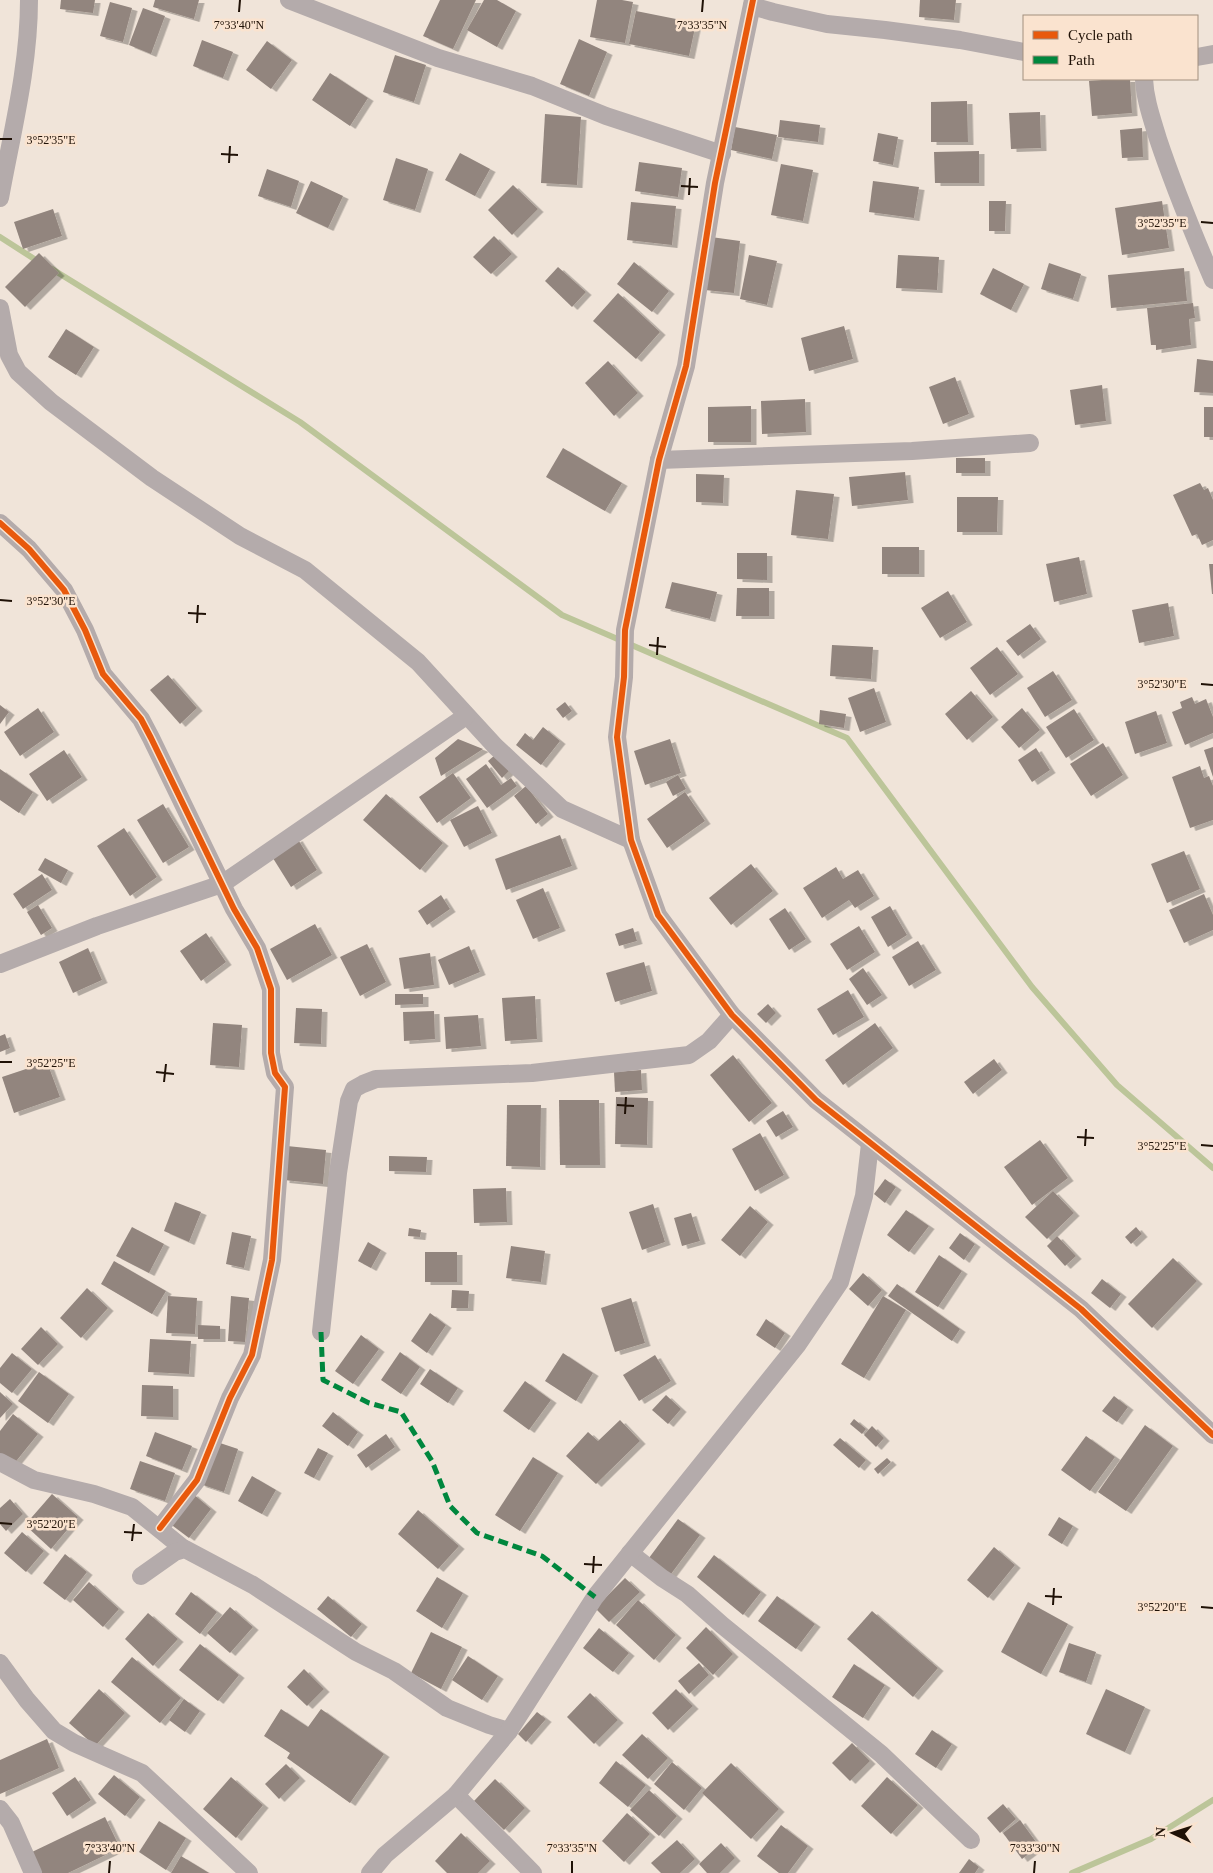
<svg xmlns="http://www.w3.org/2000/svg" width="1213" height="1873" font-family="Georgia,serif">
<defs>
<filter id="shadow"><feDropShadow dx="5.5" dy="3" stdDeviation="0" flood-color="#0004"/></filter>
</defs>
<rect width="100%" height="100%" fill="#f0e4d9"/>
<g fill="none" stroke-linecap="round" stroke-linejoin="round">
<g stroke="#bcc599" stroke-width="6">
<path d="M0 237 39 262"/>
<path d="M52 269 300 422 562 615 847 738 1032 987 1117 1085 1213 1168"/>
<path d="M1072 1873 1151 1839 1213 1800"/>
</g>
</g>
<g fill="#92857e" filter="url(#shadow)">
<path d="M61 0H95L93 13 60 9Z"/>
<path d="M155 0H199L194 19 153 7Z"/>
<path d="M440 0H476L453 49 423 36Z"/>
<path d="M484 0H497L516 11 497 47 467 30Z"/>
<path d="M597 0H622L633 2 625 43 590 37Z"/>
<path d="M920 0H956L954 20 919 17Z"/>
<path d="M110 2 132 8 123 42 100 36Z"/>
<path d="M143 8 165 16 151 54 129 45Z"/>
<path d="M636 11 696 23 689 56 629 44Z"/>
<path d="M579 39 607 52 589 96 560 84Z"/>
<path d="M202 40 233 52 223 78 193 66Z"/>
<path d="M267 41 292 60 271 89 246 70Z"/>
<path d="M395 55 426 65 414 102 383 92Z"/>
<path d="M330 73 368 98 350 126 312 100Z"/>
<path d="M1115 79H1130L1132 113 1092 116 1089 81Z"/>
<path d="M967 101 968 142H931V102Z"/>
<path d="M1040 112 1041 148 1011 149 1009 113Z"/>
<path d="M545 114 581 117 577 185 541 183Z"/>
<path d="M780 120 820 125 818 142 778 137Z"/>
<path d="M735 127 777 135 772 159 731 150Z"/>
<path d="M1142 128 1143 157 1122 158 1120 130Z"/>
<path d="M878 133 898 137 893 165 873 161Z"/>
<path d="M979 151V183H935L934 152Z"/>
<path d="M460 153 490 169 475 196 445 180Z"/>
<path d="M396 158 428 169 415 210 383 200Z"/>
<path d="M639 162 682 168 678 197 635 191Z"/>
<path d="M781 164 813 170 803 221 771 215Z"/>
<path d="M267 169 299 181 291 207 258 196Z"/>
<path d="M311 181 343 196 328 228 296 213Z"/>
<path d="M873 181 919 187 914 218 869 212Z"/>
<path d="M513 185 538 209 512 235 488 210Z"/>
<path d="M989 201H1006L1005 231H989Z"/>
<path d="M1162 201 1169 248 1122 255 1115 208Z"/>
<path d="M631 202 676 206 672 245 627 240Z"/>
<path d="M53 209 62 236 23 249 14 222Z"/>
<path d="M494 236 512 254 491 274 473 257Z"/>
<path d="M711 237 740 241 734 293 705 290Z"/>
<path d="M39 253 59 273 25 307 5 287Z"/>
<path d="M749 255 777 261 767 305 740 299Z"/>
<path d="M898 255 939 257 937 290 896 288Z"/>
<path d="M634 262 669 291 652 312 617 284Z"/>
<path d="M1049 263 1081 274 1073 299 1041 289Z"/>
<path d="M558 267 586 292 572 307 545 281Z"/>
<path d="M993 268 1024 284 1011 310 980 294Z"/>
<path d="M1184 268 1187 301 1111 308 1108 275Z"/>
<path d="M618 293 660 332 636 359 593 321Z"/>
<path d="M1193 303 1195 318 1189 319 1191 345 1156 350V345H1151L1147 308Z"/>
<path d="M844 326 853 359 809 371 801 338Z"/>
<path d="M66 329 94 347 76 375 48 357Z"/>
<path d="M1197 359 1213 361V393L1194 392Z"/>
<path d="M608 361 638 393 614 416 585 383Z"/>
<path d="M955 377 969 414 943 424 929 387Z"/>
<path d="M1102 385 1106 421 1075 425 1070 390Z"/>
<path d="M805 399 806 432 762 434 761 401Z"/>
<path d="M751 406V442H708V407Z"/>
<rect x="1204" y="407" width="9" height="30"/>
<path d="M563 448 622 483 605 511 546 477Z"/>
<rect x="956" y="458" width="29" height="15"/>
<path d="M905 472 908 500 852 506 849 477Z"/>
<path d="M696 474 724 475 723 503 696 502Z"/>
<path d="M1200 483 1204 490 1208 488 1213 500V540L1202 545 1197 534 1192 536 1173 495Z"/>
<path d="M796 490 834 494 828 539 791 535Z"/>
<path d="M957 497H998L997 532H957Z"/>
<rect x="882" y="547" width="37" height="27"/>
<path d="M737 553H767V580L737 579Z"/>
<path d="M1079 557 1087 594 1054 602 1046 564Z"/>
<path d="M1209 564H1213V594H1212Z"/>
<path d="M672 582 717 592 710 619 665 608Z"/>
<path d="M737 588H769V616H736Z"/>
<path d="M948 591 967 622 940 638 921 608Z"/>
<path d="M1168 603 1174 636 1139 643 1132 610Z"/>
<path d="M1030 624 1041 639 1018 656 1006 641Z"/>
<path d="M832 645 873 647 871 679 830 676Z"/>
<path d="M997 647 1018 674 990 695 970 668Z"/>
<path d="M1053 671 1072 700 1045 717 1027 688Z"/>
<path d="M168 675 197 708 180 724 150 690Z"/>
<path d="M874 688 886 722 860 732 848 698Z"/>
<path d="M971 691 993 717 967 740 945 714Z"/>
<path d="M1192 697 1195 704 1206 699 1213 717V733L1185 745 1172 712 1182 708 1180 702Z"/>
<path d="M565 702 572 711 563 718 556 709Z"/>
<path d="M0 705 9 712 0 724Z"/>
<path d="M38 708 54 732 20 756 4 732Z"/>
<path d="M1022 708 1040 730 1019 748 1001 727Z"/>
<path d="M1074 709 1094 740 1066 758 1046 727Z"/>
<path d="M820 710 846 714 844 728 819 724Z"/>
<path d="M1156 711 1167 743 1135 754 1125 722Z"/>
<path d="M543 727 560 741 541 765 516 745 525 733 533 740Z"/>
<path d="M458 739 483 749 441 776 435 758Z"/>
<path d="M670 739 681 773 645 785 634 751Z"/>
<path d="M1103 743 1123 775 1091 796 1070 764Z"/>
<path d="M1213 747V777L1204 750Z"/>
<path d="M1036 748 1050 770 1032 782 1018 760Z"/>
<path d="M64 750 82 777 47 801 29 774Z"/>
<path d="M495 755 509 771 502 778 488 761Z"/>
<path d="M486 764 501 785 511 778 517 786 487 808 466 779Z"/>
<path d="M1200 766 1204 778 1209 776 1213 786V820L1190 828 1172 777Z"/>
<path d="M0 769 33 792 19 813 0 800Z"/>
<path d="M453 773 471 798 437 823 419 797Z"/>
<path d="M678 775 686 789 673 796 666 782Z"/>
<path d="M526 786 548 814 536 824 514 796Z"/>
<path d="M685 792 705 821 667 848 647 819Z"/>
<path d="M386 794 443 843 420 870 363 820Z"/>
<path d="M163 804 189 847 163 863 137 820Z"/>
<path d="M478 806 492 833 464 847 450 820Z"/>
<path d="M124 828 157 877 130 896 97 846Z"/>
<path d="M560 835 572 866 506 890 495 859Z"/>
<path d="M297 838 317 870 291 887 271 855Z"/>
<path d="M1184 851 1200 889 1167 903 1151 864Z"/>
<path d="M45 858 68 870 61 883 38 870Z"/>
<path d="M751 864 773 891 731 925 709 898Z"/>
<path d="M836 867 843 879 858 870 874 896 855 908 849 900 822 918 803 888Z"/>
<path d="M42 874 52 890 23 909 13 894Z"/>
<path d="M543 888 560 928 533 939 516 900Z"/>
<path d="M1204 894 1213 915V930L1184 943 1169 910Z"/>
<path d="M441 895 450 909 427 925 418 911Z"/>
<path d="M38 905 52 928 41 935 27 912Z"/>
<path d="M890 906 907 935 888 947 871 917Z"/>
<path d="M785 908 806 939 789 950 769 919Z"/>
<path d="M315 924 332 955 287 980 270 949Z"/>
<path d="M859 926 875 952 847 970 830 944Z"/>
<path d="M633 928 637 941 619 946 615 934Z"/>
<path d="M206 933 226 962 201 981 180 951Z"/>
<path d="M918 941 936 970 909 986 892 957Z"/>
<path d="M367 944 386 982 360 996 340 957Z"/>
<path d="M469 946 480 972 449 985 438 960Z"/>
<path d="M88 948 102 980 73 993 59 962Z"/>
<path d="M430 953 434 985 404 989 399 958Z"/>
<path d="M644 962 652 991 615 1002 606 973Z"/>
<path d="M863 968 882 995 867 1005 849 979Z"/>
<path d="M848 990 864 1017 833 1035 817 1009Z"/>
<path d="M395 994H423V1004L395 1005Z"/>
<path d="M535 996 537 1039 505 1041 502 998Z"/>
<path d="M768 1004 776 1013 766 1023 757 1014Z"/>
<path d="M296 1008 322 1009 321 1044 294 1043Z"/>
<path d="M434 1011 435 1039 404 1041 403 1012Z"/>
<path d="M478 1015 481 1046 446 1049 444 1017Z"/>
<path d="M213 1023 242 1025 239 1067 210 1065Z"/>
<path d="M875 1023 893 1048 843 1085 825 1060Z"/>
<path d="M5 1034 10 1048 0 1052V1036Z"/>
<path d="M733 1055 772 1103 749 1122 710 1075Z"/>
<path d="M994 1059 1002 1070 973 1094 964 1082Z"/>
<path d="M47 1062 60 1097 14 1113 2 1077Z"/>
<path d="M641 1070 642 1090 615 1092 614 1072Z"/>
<path d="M616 1097 648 1098 647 1145 615 1144Z"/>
<path d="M559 1100H599L600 1165H560Z"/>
<path d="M507 1105H541L540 1167 506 1166Z"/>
<path d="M783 1111 793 1127 776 1137 766 1121Z"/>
<path d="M760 1133 784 1175 755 1191 732 1149Z"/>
<path d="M1040 1140 1068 1178 1032 1205 1004 1167Z"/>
<path d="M287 1146 326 1150 323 1184 284 1180Z"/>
<path d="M389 1156 427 1157 426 1172 389 1171Z"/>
<path d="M885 1179 896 1187 885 1203 874 1194Z"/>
<path d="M506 1188 507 1222 474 1223 473 1189Z"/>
<path d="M1053 1191 1074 1213 1047 1239 1025 1217Z"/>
<path d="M175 1202 201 1212 189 1242 164 1231Z"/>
<path d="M653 1204 665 1242 642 1250 629 1212Z"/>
<path d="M750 1206 768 1222 740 1256 721 1240Z"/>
<path d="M906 1210 929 1226 909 1252 887 1235Z"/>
<path d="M691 1213 700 1241 682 1246 674 1218Z"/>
<path d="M132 1227 164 1244 149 1273 116 1256Z"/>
<path d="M1136 1227 1142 1234 1131 1244 1125 1237Z"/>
<path d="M409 1228 421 1230 420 1237 408 1236Z"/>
<path d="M232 1232 251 1236 244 1268 226 1264Z"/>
<path d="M960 1233 975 1244 964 1260 949 1248Z"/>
<path d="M1057 1236 1076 1256 1065 1266 1047 1246Z"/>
<path d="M368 1242 381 1250 371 1268 358 1261Z"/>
<path d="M511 1246 545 1251 541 1282 506 1278Z"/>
<rect x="425" y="1252" width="32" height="30"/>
<path d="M939 1255 962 1271 938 1307 915 1292Z"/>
<path d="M1173 1258 1197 1281 1152 1328 1128 1304Z"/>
<path d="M114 1261 166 1291 152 1314 101 1284Z"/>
<path d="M863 1273 882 1290 868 1306 849 1289Z"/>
<path d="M1102 1279 1121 1294 1110 1308 1091 1293Z"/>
<path d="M897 1284 960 1329 952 1341 888 1296Z"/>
<path d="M87 1288 108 1308 81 1338 60 1318Z"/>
<path d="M452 1290 469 1291 468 1308H451Z"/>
<path d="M168 1296 197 1298 195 1334 166 1333Z"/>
<path d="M231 1296 249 1298 245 1342 228 1341Z"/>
<path d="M883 1296 906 1310 864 1378 841 1364Z"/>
<path d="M631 1298 645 1343 615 1352 601 1308Z"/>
<path d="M430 1313 446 1325 427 1353 411 1341Z"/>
<path d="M766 1319 785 1333 775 1348 756 1335Z"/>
<path d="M198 1325 220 1326V1339H198Z"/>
<path d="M41 1327 58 1344 38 1365 21 1349Z"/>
<path d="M361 1335 379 1349 353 1384 335 1371Z"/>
<path d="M150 1339 191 1341 189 1374 148 1372Z"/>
<path d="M400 1352 420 1367 401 1394 381 1380Z"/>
<path d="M12 1353 32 1369 12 1393 0 1383V1368Z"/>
<path d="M563 1353 593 1373 576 1401 545 1381Z"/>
<path d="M655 1355 671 1381 639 1401 623 1375Z"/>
<path d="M430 1369 458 1388 448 1403 420 1384Z"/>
<path d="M39 1372 69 1394 48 1423 18 1401Z"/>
<path d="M525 1381 551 1400 529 1430 503 1411Z"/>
<path d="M142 1385 173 1386V1417L141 1416Z"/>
<path d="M0 1392 13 1404 0 1418Z"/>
<path d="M666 1395 681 1409 668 1424 652 1410Z"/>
<path d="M1114 1396 1128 1407 1117 1422 1102 1411Z"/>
<path d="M333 1412 358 1432 348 1446 322 1426Z"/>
<path d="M13 1414 38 1434 13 1465 0 1455V1431Z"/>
<path d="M854 1419 866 1429 862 1434 850 1424Z"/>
<path d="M620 1420 640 1441 596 1484 566 1456 588 1432 598 1441Z"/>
<path d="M1145 1425 1173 1446 1126 1511 1098 1492Z"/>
<path d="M872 1426 884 1438 876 1447 864 1435Z"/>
<path d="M155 1432 192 1446 182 1470 146 1456Z"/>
<path d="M386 1434 395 1447 366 1468 357 1455Z"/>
<path d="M1086 1436 1115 1457 1090 1491 1061 1470Z"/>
<path d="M840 1438 866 1460 859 1468 833 1445Z"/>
<path d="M214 1441 238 1449 224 1492 200 1484Z"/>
<path d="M318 1448 328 1453 314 1478 304 1473Z"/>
<path d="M533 1457 558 1473 520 1531 495 1515Z"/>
<path d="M887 1458 891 1462 878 1474 874 1469Z"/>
<path d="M140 1461 175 1473 165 1501 130 1489Z"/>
<path d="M252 1476 276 1490 262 1514 238 1501Z"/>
<path d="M192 1493 211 1509 189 1538 169 1523Z"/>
<path d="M52 1494 78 1517 51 1549 25 1525Z"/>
<path d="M10 1499 23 1514 6 1531 0 1524V1508Z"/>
<path d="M418 1510 459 1546 438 1569 398 1534Z"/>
<path d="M1059 1517 1073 1526 1062 1544 1048 1535Z"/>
<path d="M678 1519 700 1535 668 1578 646 1562Z"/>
<path d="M22 1532 44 1551 26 1572 4 1553Z"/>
<path d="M994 1547 1015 1565 988 1598 967 1580Z"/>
<path d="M65 1554 87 1572 65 1600 43 1583Z"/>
<path d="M714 1555 761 1592 743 1615 697 1577Z"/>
<path d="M437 1577 463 1593 442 1628 416 1611Z"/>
<path d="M625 1578 640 1592 609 1622 595 1608Z"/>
<path d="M89 1582 119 1609 103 1627 73 1600Z"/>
<path d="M191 1592 217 1612 200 1634 175 1614Z"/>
<path d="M328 1596 362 1624 351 1637 317 1609Z"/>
<path d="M777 1596 815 1624 796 1649 758 1621Z"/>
<path d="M638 1600 676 1635 654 1660 616 1625Z"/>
<path d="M1028 1602 1068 1624 1041 1674 1001 1652Z"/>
<path d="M230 1607 253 1627 230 1653 207 1633Z"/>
<path d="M872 1611 938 1668 913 1697 847 1639Z"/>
<path d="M148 1613 178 1639 153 1666 125 1639Z"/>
<path d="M706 1627 733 1654 713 1675 686 1648Z"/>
<path d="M599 1628 629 1653 613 1672 583 1648Z"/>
<path d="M431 1632 462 1647 441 1689 411 1673Z"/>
<path d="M1069 1643 1096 1652 1086 1682 1059 1672Z"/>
<path d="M200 1644 239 1675 218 1701 179 1670Z"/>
<path d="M468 1656 498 1676 482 1700 452 1680Z"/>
<path d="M132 1657 181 1698 160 1723 111 1682Z"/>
<path d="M699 1663 709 1675 689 1694 678 1681Z"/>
<path d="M854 1664 885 1685 863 1718 832 1697Z"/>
<path d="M304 1669 324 1689 307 1706 287 1687Z"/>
<path d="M99 1689 125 1713 95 1746 69 1723Z"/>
<path d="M676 1689 693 1706 668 1730 652 1713Z"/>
<path d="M1106 1689 1145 1707 1125 1752 1086 1734Z"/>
<path d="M590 1693 618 1720 594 1744 567 1717Z"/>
<path d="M184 1699 200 1711 185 1732 169 1720Z"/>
<path d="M281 1709 308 1727 321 1709 384 1754 350 1803 287 1758 290 1753 264 1736Z"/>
<path d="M537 1712 546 1719 526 1742 518 1734Z"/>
<path d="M932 1730 952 1744 936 1768 915 1754Z"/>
<path d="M642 1734 668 1758 648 1779 622 1755Z"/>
<path d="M47 1739 59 1768 0 1794V1760Z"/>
<path d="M852 1743 870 1761 850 1781 832 1763Z"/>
<path d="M616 1761 646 1785 628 1807 599 1783Z"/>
<path d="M672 1762 702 1788 684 1810 654 1784Z"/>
<path d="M731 1763 779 1809 751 1839 702 1793Z"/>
<path d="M286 1764 300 1778 279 1799 265 1784Z"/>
<path d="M114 1775 140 1797 125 1816 98 1794Z"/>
<path d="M75 1777 91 1800 67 1816 52 1793Z"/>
<path d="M231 1777 263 1805 236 1838 203 1809Z"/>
<path d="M887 1777 918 1805 891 1834 861 1806Z"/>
<path d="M495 1779 525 1808 504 1830 474 1801Z"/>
<path d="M649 1790 677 1816 659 1836 630 1810Z"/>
<path d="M1003 1804 1016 1819 1000 1833 987 1818Z"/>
<path d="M627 1813 650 1834 624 1862 602 1841Z"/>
<path d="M105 1817 120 1848 68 1873H42L32 1852Z"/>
<path d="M1020 1820 1039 1846 1022 1859 1003 1833Z"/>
<path d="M159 1821 186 1838 166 1870 139 1852Z"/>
<path d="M781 1825 808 1846 788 1873H779L757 1856Z"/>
<path d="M461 1833 490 1861 478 1873H447L435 1861Z"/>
<path d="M677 1840 695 1859 680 1873H661L651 1863Z"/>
<path d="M721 1843 735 1858 720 1873H707L699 1864Z"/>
<path d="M181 1856 209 1873H171Z"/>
<path d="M969 1859 979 1867 975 1873H959Z"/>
</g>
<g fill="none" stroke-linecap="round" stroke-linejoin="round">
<g stroke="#b4abab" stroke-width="18">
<path d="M289 0 438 58 532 86 606 116 722 154"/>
<path d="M753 0 715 183 686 366 659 460 625 630 624 677 617 737 631 840 658 915 732 1015 816 1100 1081 1309 1213 1435"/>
<path d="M752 6 773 12 827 24 885 30 960 40 1024 52"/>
<path d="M1197 57 1213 54"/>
<path d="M1144 79C1145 100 1152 119 1158 139 1174 187 1193 233 1213 280"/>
<path d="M0 198C12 132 29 67 29 0"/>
<path d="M0 308 9 355 18 372 51 402 152 478 240 536 305 570 418 662 495 746 562 809 631 840"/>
<path d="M659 460 912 451 1030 443"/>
<path d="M0 523 29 549 64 590 85 630 103 674 141 719 151 738 234 909 257 948 271 989V1053L275 1073 285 1087 272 1260 252 1355 230 1398 197 1480 160 1528"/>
<path d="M0 964 97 926 222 884 466 716"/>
<path d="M321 1332 338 1173 349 1101 354 1089 363 1084 376 1079 532 1073 689 1055 709 1041 732 1015"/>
<path d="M0 1462 34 1480 94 1494 132 1507 184 1549"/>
<path d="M630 1553 662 1578 687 1594 722 1625 881 1754 971 1840"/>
<path d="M141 1576 175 1552 185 1549 253 1585 356 1652 394 1671 447 1708 489 1725 509 1731"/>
<path d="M0 1663 27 1700 54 1731 74 1743 142 1773 249 1873"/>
<path d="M456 1795 533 1873"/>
<path d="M0 1809 11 1823 33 1873"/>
<path d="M370 1873 385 1855 456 1795 509 1731 595 1597 798 1344 840 1282 864 1196 870 1144"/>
</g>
<path stroke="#00873e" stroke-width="5" stroke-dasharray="10 5" stroke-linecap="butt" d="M321 1332 323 1380 369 1403 401 1412 432 1461 450 1506 477 1533 542 1556 595 1597"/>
<g stroke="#fae3cf" stroke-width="9">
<g id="cycleway">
<path d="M753 0 715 183 686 366 659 460 625 630 624 677 617 737 631 840 658 915 732 1015 816 1100 1081 1309 1213 1435"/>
<path d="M0 523 29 549 64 590 85 630 103 674 141 719 151 738 234 909 257 948 271 989V1053L275 1073 285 1087 272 1260 252 1355 230 1398 197 1480 160 1528"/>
</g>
</g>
<use href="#cycleway" stroke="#e8590c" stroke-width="6"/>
</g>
<path fill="none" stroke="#1f1106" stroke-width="2" d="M239 12 240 0M702 12 703 0M0 139H12M221 154 238 155M229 163 230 146M681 186 698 187M689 195 690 178M1201 222 1213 223M0 600 12 601M188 613 206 614M197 623 198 605M649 645 666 647M657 655 658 637M1201 684 1213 685M0 1062H12M156 1072 174 1074M164 1082 166 1064M617 1105 634 1106M625 1114 626 1097M1077 1137 1094 1138M1201 1145 1213 1146M1085 1146 1086 1129M0 1523 12 1524M124 1532 142 1533M132 1541 134 1524M584 1564 602 1565M593 1573 594 1556M1045 1596 1062 1597M1053 1605 1054 1588M1201 1607 1213 1608M109 1873 110 1861M572 1873V1861M1034 1873 1035 1861"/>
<g font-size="12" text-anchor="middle" fill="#1f1106" stroke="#fae3cf" stroke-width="5" stroke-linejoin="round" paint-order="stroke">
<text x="239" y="29">7°33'40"N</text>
<text x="702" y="29">7°33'35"N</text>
<text x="51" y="144">3°52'35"E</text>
<text x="1162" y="227">3°52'35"E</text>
<text x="51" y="605">3°52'30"E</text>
<text x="1162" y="688">3°52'30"E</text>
<text x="51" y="1067">3°52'25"E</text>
<text x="1162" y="1150">3°52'25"E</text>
<text x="51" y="1528">3°52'20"E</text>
<text x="1162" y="1611">3°52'20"E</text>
<text x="110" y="1852">7°33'40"N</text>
<text x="572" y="1852">7°33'35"N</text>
<text x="1035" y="1852">7°33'30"N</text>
</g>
<rect x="1023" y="15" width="175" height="65" fill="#fae3cf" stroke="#a28f7f"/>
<rect x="1033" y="31" width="25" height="8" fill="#e8590c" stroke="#a28f7f"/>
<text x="1068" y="40" font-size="15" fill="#1f1106">Cycle path</text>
<rect x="1033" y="56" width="25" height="8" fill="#00873e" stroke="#a28f7f"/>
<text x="1068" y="65" font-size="15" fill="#1f1106">Path</text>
<g transform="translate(1173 1833) rotate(274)" stroke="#fae3cf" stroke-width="4" paint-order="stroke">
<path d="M0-4L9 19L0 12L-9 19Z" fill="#1f1106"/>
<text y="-8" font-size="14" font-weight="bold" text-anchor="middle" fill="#1f1106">N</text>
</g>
</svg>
